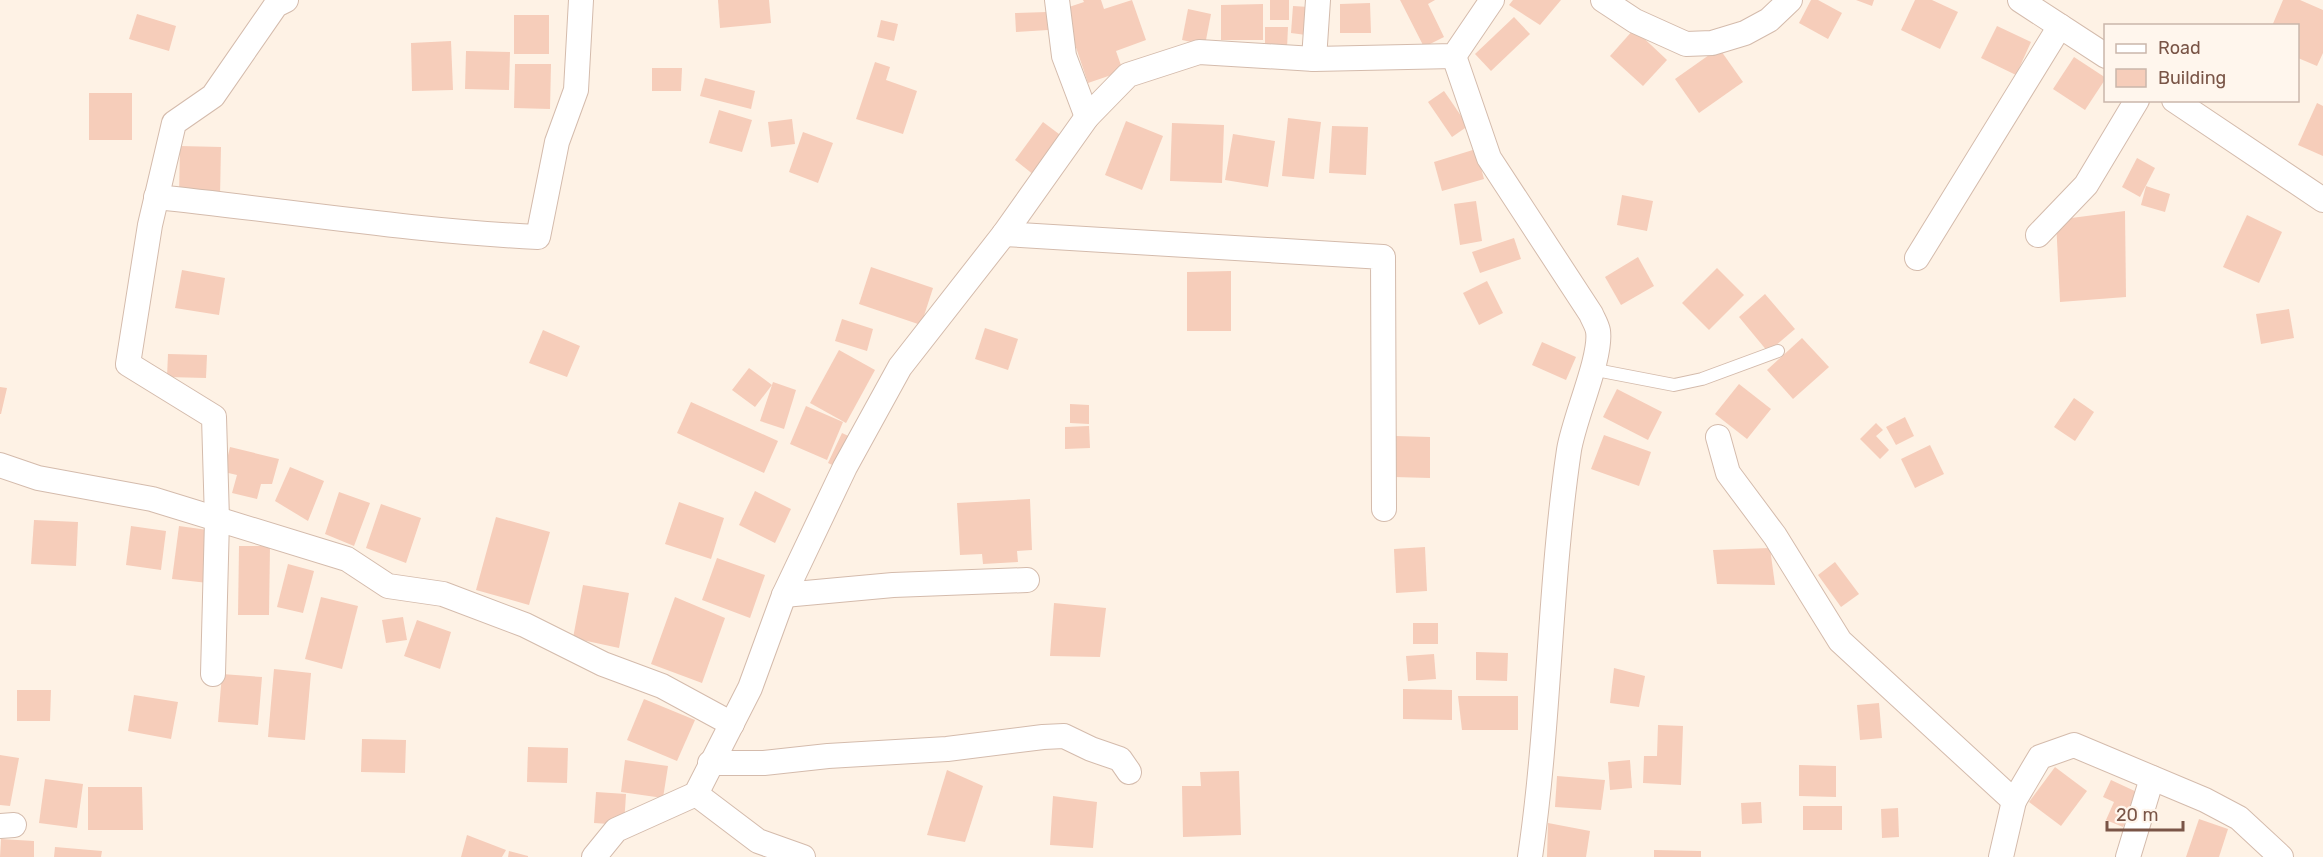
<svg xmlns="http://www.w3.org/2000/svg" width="2323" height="857" font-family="Rubik,sans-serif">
<rect width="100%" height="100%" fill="#fef2e5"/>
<g fill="#f6cdba">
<path d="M718 0H769L771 23 720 28Z"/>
<path d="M1083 0H1101L1104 9 1132 0 1146 40 1116 51 1123 71 1088 83 1063 9 1084 2Z"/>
<rect x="1270" y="0" width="19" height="20"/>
<path d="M1400 0H1435L1428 4 1444 37 1424 47Z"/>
<path d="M1513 0H1561L1540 25 1509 5Z"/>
<path d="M1811 0H1818L1842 13 1828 39 1799 23Z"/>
<path d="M1856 0H1874L1872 6Z"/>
<path d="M1915 0H1932L1958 12 1940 49 1901 30Z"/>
<path d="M2283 0H2300L2323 10V53L2317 66 2298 58V26H2272Z"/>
<path d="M1370 3 1371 33H1340V4Z"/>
<path d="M1263 4V40H1221V5Z"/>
<path d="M1293 6 1309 7 1306 35 1291 33Z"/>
<path d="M1188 9 1211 14 1205 45 1182 40Z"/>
<path d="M1047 12 1048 30 1016 32 1015 13Z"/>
<path d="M137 14 176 26 169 51 129 39Z"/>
<rect x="514" y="15" width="35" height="39"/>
<path d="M1514 17 1530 34 1491 71 1475 54Z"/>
<path d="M881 20 898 24 894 41 877 37Z"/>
<path d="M1997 26 2031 42 2016 75 1981 58Z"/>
<path d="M1265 27H1288L1287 48H1265Z"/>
<path d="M1634 29 1667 60 1643 86 1610 56Z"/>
<path d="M451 41 453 90 412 91 411 43Z"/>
<path d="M1719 48 1743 82 1699 113 1675 79Z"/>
<path d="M466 51 510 52 509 90 465 89Z"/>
<path d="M2074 57 2106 78 2085 110 2053 89Z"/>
<path d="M875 62 890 67 886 80 917 91 903 134 856 119Z"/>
<path d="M515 64H551L550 109 514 108Z"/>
<path d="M652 68H682L681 91H652Z"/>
<path d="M705 78 755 91 751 109 700 96Z"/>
<path d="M1444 91 1468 126 1452 137 1428 102Z"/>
<rect x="89" y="93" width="43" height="47"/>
<path d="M2317 103 2323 106V156L2298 145Z"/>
<path d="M719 110 752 120 742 152 709 143Z"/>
<path d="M1288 118 1321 122 1314 179 1282 176Z"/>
<path d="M792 119 795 144 771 147 768 122Z"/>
<path d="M1126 121 1163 136 1142 190 1105 175Z"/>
<path d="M1043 122 1063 137 1034 175 1015 160Z"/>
<path d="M1172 123 1224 125 1222 183 1170 181Z"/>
<path d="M1332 126 1368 127 1366 175 1329 173Z"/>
<path d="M803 132 833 143 818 183 789 172Z"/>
<path d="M1233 134 1275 141 1268 187 1225 180Z"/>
<path d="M180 146 221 147 220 196 179 195Z"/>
<path d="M1476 149 1484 179 1442 191 1434 162Z"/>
<path d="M2137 158 2155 168 2140 197 2122 187Z"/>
<path d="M2146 186 2170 194 2165 212 2141 205Z"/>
<path d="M1622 195 1653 201 1647 231 1617 225Z"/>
<path d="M1476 201 1482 241 1460 245 1454 204Z"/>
<path d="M2125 211 2126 297 2060 302 2056 220Z"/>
<path d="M2247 215 2282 232 2259 283 2223 267Z"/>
<path d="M1514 238 1521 259 1480 273 1472 252Z"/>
<path d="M1638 257 1654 286 1621 305 1605 277Z"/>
<path d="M871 267 933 288 921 325 859 304Z"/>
<path d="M1717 268 1744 295 1709 330 1682 303Z"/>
<path d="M182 270 225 278 219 315 175 308Z"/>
<path d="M1231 271V331H1187V272Z"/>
<path d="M1487 281 1503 313 1479 325 1463 293Z"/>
<path d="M1765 294 1795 329 1768 352 1739 317Z"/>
<path d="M2289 309 2294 338 2261 344 2256 314Z"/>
<path d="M842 319 873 329 867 351 835 341Z"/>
<path d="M985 328 1018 339 1008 370 975 359Z"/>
<path d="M543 330 580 346 567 377 529 363Z"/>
<path d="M1802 338 1829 367 1793 399 1767 370Z"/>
<path d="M1542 342 1576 357 1566 380 1532 365Z"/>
<path d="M839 350 875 370 846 423 810 403Z"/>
<path d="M168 354 207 355 206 378 167 377Z"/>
<path d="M749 368 772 385 755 407 732 390Z"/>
<path d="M773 382 796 390 784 429 760 421Z"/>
<path d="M1739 384 1771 409 1747 439 1715 414Z"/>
<path d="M0 387 7 388 1 414H0Z"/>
<path d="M1617 389 1662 412 1648 440 1603 417Z"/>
<path d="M2074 398 2094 412 2075 441 2054 427Z"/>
<path d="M691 402 778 441 764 473 677 433Z"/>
<path d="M1070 404 1089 405V424L1070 423Z"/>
<path d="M806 406 843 422 827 460 790 444Z"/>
<path d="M1905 417 1914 436 1896 445 1886 427Z"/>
<path d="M1876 423 1883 430 1876 436 1889 450 1880 459 1860 439Z"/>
<path d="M1089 426 1090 448 1065 449V427Z"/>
<path d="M842 433 857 440 843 470 828 463Z"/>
<path d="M1604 435 1651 452 1639 486 1591 469Z"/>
<path d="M1395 436 1430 437V478L1394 477Z"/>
<path d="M1930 445 1944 474 1915 488 1901 459Z"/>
<path d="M230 447 279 459 272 484H261L257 499 232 493 237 475 224 472Z"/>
<path d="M290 467 324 481 308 521 275 501Z"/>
<path d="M755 491 791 509 775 543 739 525Z"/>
<path d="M339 492 370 503 354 546 325 534Z"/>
<path d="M1030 499 1032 550 1017 551 1018 562 983 564 982 554 960 555 957 503Z"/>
<path d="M679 502 724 518 711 559 665 544Z"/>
<path d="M381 504 421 518 406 563 366 548Z"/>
<path d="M496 517 550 532 529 605 476 590Z"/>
<path d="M34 520 78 522 76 566 31 564Z"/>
<path d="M131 526 166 531 161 570 126 565Z"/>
<path d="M179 526 215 531 208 583 172 579Z"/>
<path d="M239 546H270L269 615H238Z"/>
<path d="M1425 547 1427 591 1396 593 1394 549Z"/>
<path d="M1770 548 1775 585 1717 584 1713 550Z"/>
<path d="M717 558 765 575 750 618 702 600Z"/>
<path d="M1835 562 1859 594 1841 607 1818 575Z"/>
<path d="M288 564 314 571 303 613 277 607Z"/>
<path d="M583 585 629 593 619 648 573 638Z"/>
<path d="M321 597 358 606 342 669 305 659Z"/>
<path d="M675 597 725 618 702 683 651 664Z"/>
<path d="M1054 603 1106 608 1100 657 1050 656Z"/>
<path d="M403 617 407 640 386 643 382 620Z"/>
<path d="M417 620 451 632 440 669 404 656Z"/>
<rect x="1413" y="623" width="25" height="21"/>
<path d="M1476 652 1508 653 1507 681 1476 680Z"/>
<path d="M1434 654 1436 679 1408 681 1406 656Z"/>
<path d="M1614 668 1645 676 1639 707 1610 703Z"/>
<path d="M274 669 311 673 305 740 268 737Z"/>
<path d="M222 674 262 677 258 725 218 722Z"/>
<path d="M1403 689 1452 690V720L1403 719Z"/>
<path d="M17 690H51L50 721H17Z"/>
<path d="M134 695 178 702 171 739 128 731Z"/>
<path d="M1458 696H1518V730H1462Z"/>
<path d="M644 699 695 720 677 761 627 740Z"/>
<path d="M1879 703 1882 738 1860 740 1857 705Z"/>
<path d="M1658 725 1683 726 1681 785 1643 783 1644 756H1657Z"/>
<path d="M362 739 406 740 405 773 361 772Z"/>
<path d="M528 747 568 748 567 783 527 782Z"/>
<path d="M0 755 19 758 10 806 0 805Z"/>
<path d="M625 760 668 766 663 798 621 792Z"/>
<path d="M1630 760 1632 788 1610 790 1608 762Z"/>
<path d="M1799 765 1836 766V797L1799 796Z"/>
<path d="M2055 767 2087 791 2061 826 2029 802Z"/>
<path d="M947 770 983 786 965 842 927 835Z"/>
<path d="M1239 771 1241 835 1183 837 1182 786H1201L1200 772Z"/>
<path d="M1557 776 1605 780 1601 810 1555 807Z"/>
<path d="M45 779 83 784 77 828 39 823Z"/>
<path d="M2111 780 2139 793 2123 827 2106 820 2114 802 2103 797Z"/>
<path d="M88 787H142L143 830H88Z"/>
<path d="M596 792 626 794 624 825 594 823Z"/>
<path d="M1053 796 1097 802 1093 848 1050 845Z"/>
<path d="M1761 802 1762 823 1742 824 1741 803Z"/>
<rect x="1803" y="806" width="39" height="24"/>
<path d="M1898 808 1899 837 1882 838 1881 809Z"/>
<path d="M2199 819 2228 829 2219 857H2186Z"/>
<path d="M1548 823 1590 831 1586 857H1547Z"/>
<path d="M467 835 506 850 502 857H461Z"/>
<path d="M1 839 34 841V857H0Z"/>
<path d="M55 847 102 851 101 857H54Z"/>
<path d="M1654 850 1701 851V857H1654Z"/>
<path d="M509 851 528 856V857H508Z"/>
</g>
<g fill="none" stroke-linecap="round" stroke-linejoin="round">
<g stroke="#d4bbac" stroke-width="14">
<path id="service" d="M1591 369 1674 385 1702 379 1778 351"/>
</g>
<g stroke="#d4bbac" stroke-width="26">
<g id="minor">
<path d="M1057 0 1064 56 1087 117"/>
<path d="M1603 0 1635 21 1686 44 1712 43 1745 33 1769 20 1790 0"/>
<path d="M2020 0 2106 56"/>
<path d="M1454 56 1489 158 1591 314C1593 319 1597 325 1598 331 1602 357 1574 418 1569 450 1549 585 1550 722 1530 857"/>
<path d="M1314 59 1318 0"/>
<path d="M2174 100 2323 200"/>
<path d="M156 197C283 210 410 231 538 237L557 142 576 90 581 0"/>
<path d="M1004 234 1383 257 1384 509"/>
<path d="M2038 235 2086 185 2137 100"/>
<path d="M1917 258 2060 26"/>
<path d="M1718 437 1728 473 1775 536 1840 641 2014 801 2040 757 2074 745 2205 800 2239 818 2281 857"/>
<path d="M0 465 38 478 152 499 347 559 388 586 443 594 525 625 603 664 662 686 732 724"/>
<path d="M784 595 893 585 1027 580"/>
<path d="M213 674 217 520 214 417 128 364 150 225 174 123 213 96 276 5 286 0"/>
<path d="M710 763H764L828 756 947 749 1043 737 1064 736 1091 749 1120 759 1129 772"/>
<path d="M696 794 758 841 803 857"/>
<path d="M0 826 14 825"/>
<path d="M594 857 616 830 696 794 750 688 784 595 845 467 900 367 1004 234 1087 117 1128 75 1199 52 1314 59 1454 56 1492 0"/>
<path d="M2001 857 2014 801"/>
<path d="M2128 857 2152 778"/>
</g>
</g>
<use href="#service" stroke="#fff" stroke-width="12"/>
<use href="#minor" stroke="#fff" stroke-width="24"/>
</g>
<rect x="2104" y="24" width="195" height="78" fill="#fff6ed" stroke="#cab6ab" stroke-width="1.5"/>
<rect x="2116" y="44" width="30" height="9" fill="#ffffff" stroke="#cab6ab" stroke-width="1.5"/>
<text x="2158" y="54" font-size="18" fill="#7a5547">Road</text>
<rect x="2116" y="69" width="30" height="18" fill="#f6cdba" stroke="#cab6ab" stroke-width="1.5"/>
<text x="2158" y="84" font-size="18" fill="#7a5547">Building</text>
<path d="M2107 821v9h76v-9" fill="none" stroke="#7a5547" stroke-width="3"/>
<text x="2116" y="821" font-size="18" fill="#7a5547" stroke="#fff6ed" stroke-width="4.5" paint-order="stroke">20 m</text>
</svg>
